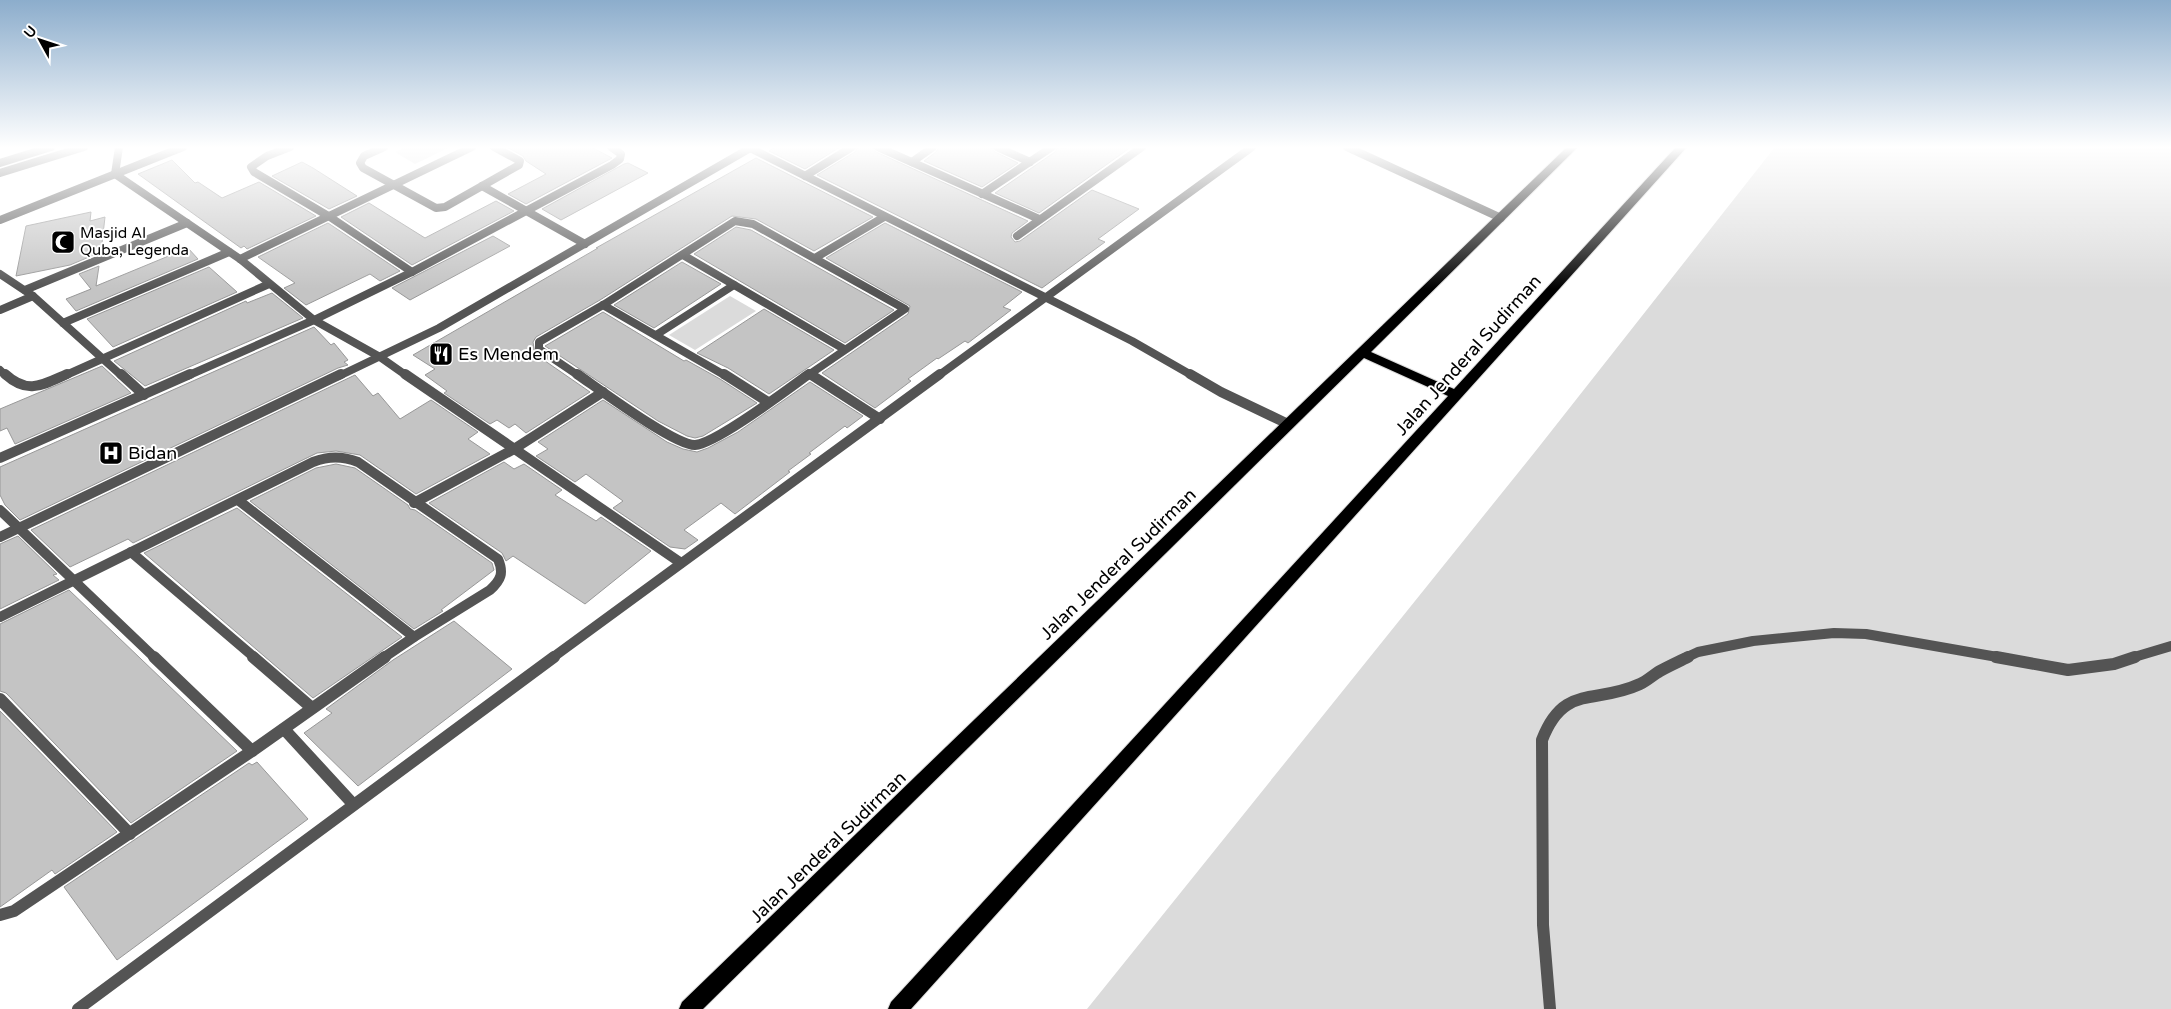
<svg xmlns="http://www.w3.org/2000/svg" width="2171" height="1009" font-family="'Varela Round',sans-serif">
<rect width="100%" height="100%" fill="#fff"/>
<g fill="#dbdbdb">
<path d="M405 147H450L415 164 395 152Z"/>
<path d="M1775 147H2171V1009H1087L1538 448Z"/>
<path d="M730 296 756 311 695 350 669 335Z"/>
</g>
<g fill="#c4c4c4" stroke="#989898">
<path d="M507 147H591L612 158 526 204 508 194 546 174 526 161 523 156Z"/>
<path d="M775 147H840L805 169 769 151Z"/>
<path d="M858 147H872L876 152 1028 221 1012 233 1011 237 1015 242 1020 241 1092 190 1139 209 1098 239 1105 242 1042 288 817 175 855 152Z"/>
<path d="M939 147H991L995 152 1018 163 982 187 924 161 936 152Z"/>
<path d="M1058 147 1065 149 1068 147H1131L1039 213 995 193 1055 152Z"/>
<path d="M756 158 873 217 814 251 756 219 732 216 600 300 536 337 533 342 535 354 590 392 526 433 515 424 509 428 497 420 490 424 444 393 447 391 425 375 435 369 413 355 598 248H596Z"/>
<path d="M172 160 195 183 198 182 222 198 259 182 316 216 247 249 244 246 241 248 138 174Z"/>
<path d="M302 162 313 168 357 196 329 209 272 176Z"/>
<path d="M628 163 648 173 561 220 542 209 624 164Z"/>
<path d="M496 201 514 211 412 265 341 217 369 203 425 238Z"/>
<path d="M91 212 90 221 105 217 101 252 70 265 16 276 26 226Z"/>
<path d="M328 223 400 271 380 281 370 274 306 305 284 288 295 283 258 257Z"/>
<path d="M885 223 1022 292 1003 307 1011 310 968 343 965 341 938 359 937 358 908 379 911 381 875 408 822 373 908 314 910 306 826 258Z"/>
<path d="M736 227 751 230 894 310 845 343 694 254Z"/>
<path d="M493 236 510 246 410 300 392 288Z"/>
<path d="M188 248 198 259 76 311 66 299 91 289 79 274 99 266 96 286Z"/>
<path d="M682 262 721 284 654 328 614 305Z"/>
<path d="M209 267 237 292 113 347 87 319Z"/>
<path d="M272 293 303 318 145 386 114 361 246 301 247 303Z"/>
<path d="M764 309 834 350 769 394 728 368 697 353Z"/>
<path d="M603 312 684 361 686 360 720 379 757 403 703 436 695 438 687 436 658 421 545 346Z"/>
<path d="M314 327 331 345 334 343 348 360 344 362 348 365 338 368 20 520 5 505 0 495V467Z"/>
<path d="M102 366 131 393 15 444 7 428 0 431V409Z"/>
<path d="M355 375 373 396 378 393 400 419 431 400 478 432 468 439 490 454 416 494 360 455 336 451 317 453 133 543 128 539 70 567 31 530Z"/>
<path d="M810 382 863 416 847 428 845 426 809 453 811 454 788 471 790 472 735 514 721 503 684 530 698 540 685 549 670 547 613 508 623 501 586 474 575 482 536 456 548 449 538 442 603 400 667 442 683 449 697 452 708 448 738 432Z"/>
<path d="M504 462 514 469 524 464 562 490 555 495 596 521 601 517 651 551 585 604 513 556 506 561 502 553 429 503Z"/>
<path d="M336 464 355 468 408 505 410 509 415 510 492 563 494 570 441 610 443 611 414 629 250 501 316 468Z"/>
<path d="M237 508 402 637 313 698 144 553Z"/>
<path d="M18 536 57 574 53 575 59 580 0 609V544Z"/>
<path d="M69 590 237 751 131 823 6 693 0 691V624Z"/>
<path d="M454 621 512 669 358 786 304 733 332 713 326 709 393 660Z"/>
<path d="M0 711 117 832 55 874 52 870 0 907Z"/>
<path d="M257 762 308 819 117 960 64 887 249 763 252 765Z"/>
</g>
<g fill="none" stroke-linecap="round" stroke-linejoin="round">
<g stroke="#dbdbdb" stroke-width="2">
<path id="trunk" d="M1567 147H1578L1371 352 1454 389 1676 147H1687L911 1009H888L891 1002 1448 396 1364 358 703 1009H679L682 1002Z"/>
</g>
<g stroke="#545454" stroke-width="8">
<path d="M290 147 267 156 251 167 254 172 330 217 412 272"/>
<path d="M384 147 364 156 360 163 363 168 436 208 445 207 519 165 520 161 494 147"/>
<path d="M748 147 1132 341 1193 376"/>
<path d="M878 147 1039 219"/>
<path d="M997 147 1030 162"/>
<path d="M1347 147 1501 218"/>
<path d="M912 162 933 147"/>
<path d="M115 174 240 259 314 320 380 357 407 376"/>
<path d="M115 174 119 147"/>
<path d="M805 176 852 147"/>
<path d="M482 186 585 244"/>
<path d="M982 194 1052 147"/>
<path d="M0 220 183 147"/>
<path d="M1017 236 1142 147"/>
<path d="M683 255 844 349"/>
<path d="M815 258 884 217"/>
<path d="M240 259 472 147"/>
<path d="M0 274 33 296 122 376"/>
<path d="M25 290 187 223"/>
<path d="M603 305 726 376"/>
<path d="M0 310 33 296"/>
<path d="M63 323 229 252"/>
<path d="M656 335 734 285"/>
<path d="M0 370 6 376"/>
<path d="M809 374 812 376"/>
<path d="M64 376 269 284"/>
<path d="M187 376 314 320 412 272 612 165 620 159 621 154 611 147"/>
<path d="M339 376 439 328 752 147"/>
<path d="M579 376 539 349V342L603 305 735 221 753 224 905 309 807 376"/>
<path d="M938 376 1252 147"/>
</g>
<g stroke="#545454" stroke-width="10">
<path d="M5 374C28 395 42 385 67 374"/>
<path d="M121 374 144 395"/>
<path d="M405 374 681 563"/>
<path d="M577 374C599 389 674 445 695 445 716 444 788 389 809 374"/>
<path d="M724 374 768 402"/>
<path d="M810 374 880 419"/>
<path d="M1190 374 1221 392 1288 424"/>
<path d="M0 458 190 374"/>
<path d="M238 500 414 637"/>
<path d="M414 503 514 449 603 392"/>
<path d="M0 510 155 658"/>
<path d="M0 537 341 374"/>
<path d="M131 552 255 658"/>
<path d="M0 617 313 462C329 456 342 456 358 462L498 559C504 573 501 580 490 590L414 637 383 658"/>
<path d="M552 658 940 374"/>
<path d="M1685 658 1698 652 1753 641 1834 633 1866 634 2003 658"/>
<path d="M2131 658 2171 646"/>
</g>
<g stroke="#545454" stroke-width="12">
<path d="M154 657 252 751"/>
<path d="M253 657 312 708"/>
<path d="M1996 657 2068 670 2114 664 2135 657"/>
<path d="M0 699 130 834"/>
<path d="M284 729 353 804"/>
<path d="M0 915 14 911 252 751 385 657"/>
<path d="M78 1009 554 657"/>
<path d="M1550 1009 1543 925 1542 740C1564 683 1595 705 1640 684 1647 681 1653 675 1660 671 1669 666 1678 662 1688 657"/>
</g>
<g stroke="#545454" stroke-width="8">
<path d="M0 163 51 147"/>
<path d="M0 173 84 147"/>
</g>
<use href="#trunk" fill="#000" fill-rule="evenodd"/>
</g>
<linearGradient id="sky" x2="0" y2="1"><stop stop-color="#8cadcc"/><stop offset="0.51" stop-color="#fff"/><stop offset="1" stop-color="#fff" stop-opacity="0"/></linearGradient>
<rect width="2171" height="289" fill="url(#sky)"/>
<defs>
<g id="mosque-square" transform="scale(1.25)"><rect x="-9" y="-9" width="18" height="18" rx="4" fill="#000" stroke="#fff"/><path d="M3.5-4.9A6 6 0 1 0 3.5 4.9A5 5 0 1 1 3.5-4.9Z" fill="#fff"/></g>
<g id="restaurant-square" transform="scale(1.25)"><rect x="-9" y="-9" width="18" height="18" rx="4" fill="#000" stroke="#fff"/><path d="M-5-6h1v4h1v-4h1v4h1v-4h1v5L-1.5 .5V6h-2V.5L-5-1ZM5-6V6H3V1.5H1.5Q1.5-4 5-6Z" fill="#fff"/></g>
<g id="hospital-square" transform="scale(1.25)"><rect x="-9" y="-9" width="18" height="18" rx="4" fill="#000" stroke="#fff"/><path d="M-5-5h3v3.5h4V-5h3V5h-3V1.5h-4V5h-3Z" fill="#fff"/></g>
</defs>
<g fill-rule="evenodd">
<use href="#mosque-square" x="63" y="242"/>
<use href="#restaurant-square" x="441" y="354"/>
<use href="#hospital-square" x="111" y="453"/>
</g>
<g text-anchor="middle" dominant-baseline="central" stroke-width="4" stroke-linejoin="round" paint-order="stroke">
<g font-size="15" fill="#000" stroke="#fff" text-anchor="start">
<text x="80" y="233">Masjid Al<tspan x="80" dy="17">Quba, Legenda</tspan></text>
</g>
<g font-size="18" fill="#000" stroke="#fff" text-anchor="start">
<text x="458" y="354">Es Mendem</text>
<text x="128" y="453">Bidan</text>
</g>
<g font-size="18" fill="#000" stroke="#fff">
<text transform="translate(1468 355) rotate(-48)">Jalan Jenderal Sudirman</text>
<text transform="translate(1118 564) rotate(-44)">Jalan Jenderal Sudirman</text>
<text transform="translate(828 847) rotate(-44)">Jalan Jenderal Sudirman</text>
</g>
</g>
<g transform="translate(40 40) rotate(310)" stroke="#ffffff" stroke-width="4" paint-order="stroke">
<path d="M0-4L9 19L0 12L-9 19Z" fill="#000000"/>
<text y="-8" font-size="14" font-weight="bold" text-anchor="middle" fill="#000000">U</text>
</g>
</svg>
